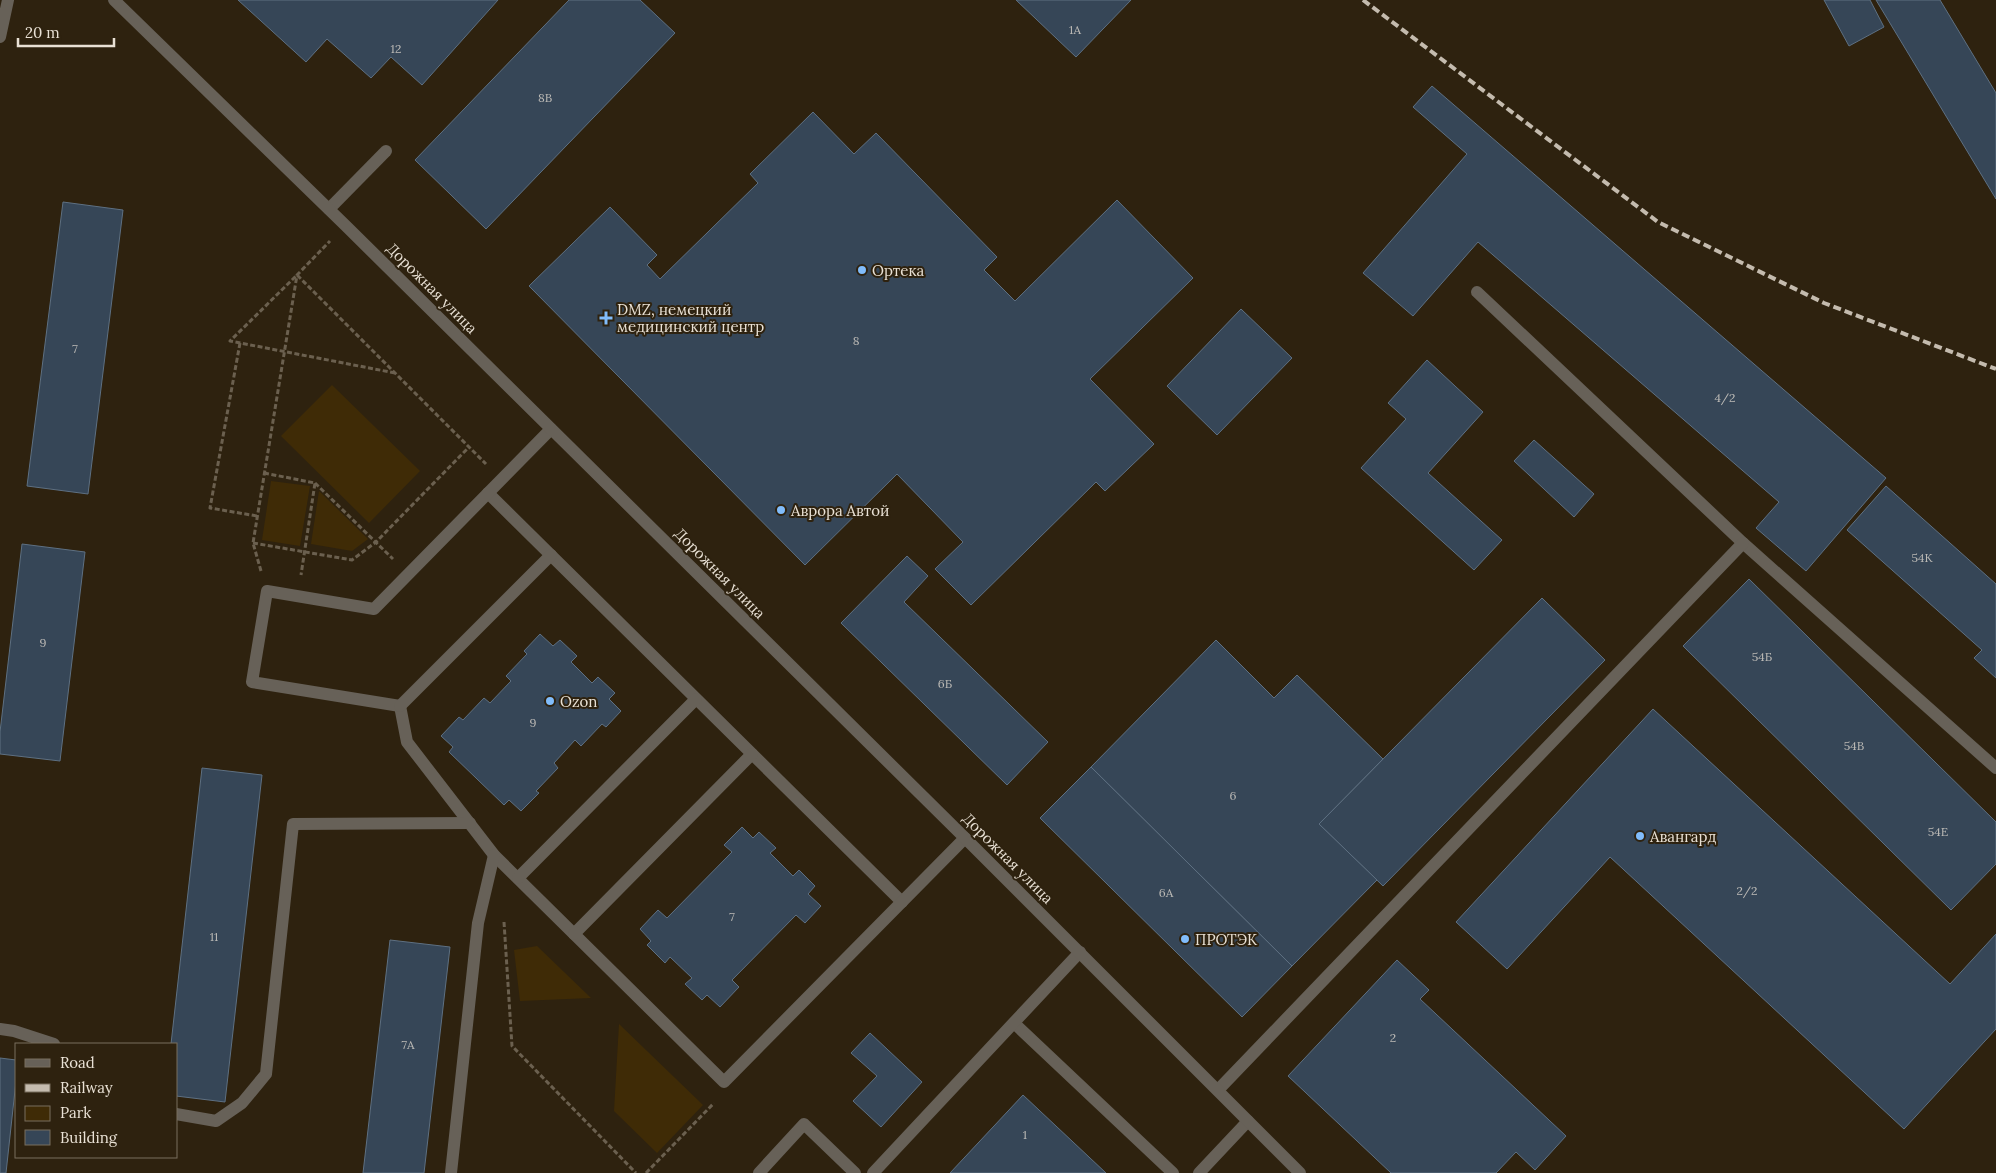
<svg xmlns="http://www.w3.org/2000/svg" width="1996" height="1173" font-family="Lora,serif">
<rect width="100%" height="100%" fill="#2e220f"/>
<g fill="#3f2b06">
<path d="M332 385 420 471 369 523 281 436Z"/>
<path d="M271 481 310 486 300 546 262 540Z"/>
<path d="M319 491 368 539 352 551 311 544Z"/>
<path d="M537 946 591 998 520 1001 514 950Z"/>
<path d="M619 1024 703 1105 657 1153 614 1111Z"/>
</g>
<g fill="#364657" stroke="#5e7082">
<path d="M238 0H498L422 85 391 57 371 78 327 39 306 62Z"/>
<path d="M569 0H640L675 33 486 229 415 160Z"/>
<path d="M1016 0H1131L1076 57Z"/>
<path d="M1824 0H1870L1884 27 1849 46Z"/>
<path d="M1876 0H1940L1996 93V199Z"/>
<path d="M1432 86 1886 478 1806 571 1756 528 1779 502 1478 242 1413 316 1363 273 1467 154 1413 107Z"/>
<path d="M813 112 854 154 876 133 997 257 984 270 1015 301 1117 200 1193 278 1090 379 1154 444 1105 491 1096 482 971 605 935 569 963 542 897 474 805 565 529 286 610 207 657 255 647 265 660 279 758 183 750 174Z"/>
<path d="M63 202 123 210 88 494 27 486Z"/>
<path d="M1241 309 1292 358 1217 435 1167 386Z"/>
<path d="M1427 360 1483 412 1428 473 1502 540 1474 570 1361 468 1406 419 1388 403Z"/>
<path d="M1534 440 1594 494 1574 517 1514 461Z"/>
<path d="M1886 486 1996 584V678L1974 658 1982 650 1847 530Z"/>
<path d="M22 544 85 552 60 761 0 754V732Z"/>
<path d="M907 556 928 576 904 602 1048 742 1007 785 841 623Z"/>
<path d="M1749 579 1996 822V864L1951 910 1683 646Z"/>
<path d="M1542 598 1605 660 1383 886 1319 824Z"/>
<path d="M540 634 553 646 560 640 577 656 571 662 592 683 598 677 615 693 609 699 621 711 606 727 602 724 581 746 575 740 554 763 558 768 536 791 539 793 521 811 509 800 504 805 449 752 453 747 441 736 459 717 463 720 484 698 490 703 511 681 506 676 527 654 524 651Z"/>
<path d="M1216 640 1274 698 1297 675 1383 759 1319 824 1377 880 1292 966 1091 767Z"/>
<path d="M1653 709 1950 984 1996 934V1029L1904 1129 1610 857 1507 969 1456 922Z"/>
<path d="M1091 767 1292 966 1242 1017 1040 818Z"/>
<path d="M202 768 262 775 225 1102 176 1096V1044H171Z"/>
<path d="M742 827 753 838 759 832 776 848 770 853 793 876 799 870 815 886 808 894 821 906 805 923 796 915 732 980 739 987 720 1007 707 995 702 1000 685 984 692 978 670 957 665 963 647 945 651 941 640 929 658 910 667 918 732 852 724 845Z"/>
<path d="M390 940 450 947 424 1173H363Z"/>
<path d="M1397 960 1429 990 1420 999 1566 1136 1535 1170 1516 1152 1496 1173H1391L1288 1076Z"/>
<path d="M870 1033 922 1082 881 1127 853 1101 877 1076 851 1053Z"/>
<path d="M0 1058 16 1060V1081L6 1173H0Z"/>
<path d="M1023 1095 1106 1173H950Z"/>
</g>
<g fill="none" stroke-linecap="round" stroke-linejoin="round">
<g stroke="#6b604f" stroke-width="3" stroke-dasharray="5 2.5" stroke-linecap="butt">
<path d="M240 343 210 508 257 516"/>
<path d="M395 373 230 341 297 275 486 464"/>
<path d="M264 473 315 483 301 575"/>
<path d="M315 483 393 559"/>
<path d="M253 543 352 560 376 542 469 447"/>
<path d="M261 571 253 543 297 275 330 241"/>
<path d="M504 922 512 1046 636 1173"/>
<path d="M646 1173 714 1103"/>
</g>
<g stroke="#676158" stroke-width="12">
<path d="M329 209 386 151"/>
<path d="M1477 292 1743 543 1996 768"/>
<path d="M488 493 902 902"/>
<path d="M400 706 407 742 494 855 724 1082 965 838"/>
<path d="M400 706 252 682 267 591 374 609 551 429"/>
<path d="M400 706 551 555"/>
<path d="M518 878 696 699"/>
<path d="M574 934 752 754"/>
<path d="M1014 1023 1173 1173"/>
<path d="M0 1029 14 1031 54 1044"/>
<path d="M1218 1090 1743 543"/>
<path d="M176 1114 216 1121 242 1103 266 1074 293 824 470 823"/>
<path d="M451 1173 478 923 494 855"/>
<path d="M759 1173 804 1124 855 1173"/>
<path d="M873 1173 1080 952"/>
<path d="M1199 1173 1248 1121"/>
</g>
<g stroke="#676158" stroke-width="12">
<path d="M114 0 345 225 965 838 1300 1173"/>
<path d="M0 37 8 0"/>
</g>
<path stroke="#c4bbae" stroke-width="4" stroke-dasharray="8 4" stroke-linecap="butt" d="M1363 0 1658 222 1824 303 1996 369"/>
</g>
<g fill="#81bcfa" stroke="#2e220f" stroke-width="2">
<circle cx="862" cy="270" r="5"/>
<path d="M603.5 310.5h5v5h5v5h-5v5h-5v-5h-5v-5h5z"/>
<circle cx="781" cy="510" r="5"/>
<circle cx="550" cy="701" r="5"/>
<circle cx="1640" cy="836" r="5"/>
<circle cx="1185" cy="939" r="5"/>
</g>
<g text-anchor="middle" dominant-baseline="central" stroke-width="4" stroke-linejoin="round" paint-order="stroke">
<g font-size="12" fill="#bcbab6">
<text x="1075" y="29">1А</text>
<text x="396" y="48">12</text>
<text x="545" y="97">8В</text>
<text x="856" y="340">8</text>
<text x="75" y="348">7</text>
<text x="1725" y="397">4/2</text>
<text x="1922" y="557">54К</text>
<text x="43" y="642">9</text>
<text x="1762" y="656">54Б</text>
<text x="945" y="683">6Б</text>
<text x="533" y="722">9</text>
<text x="1854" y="745">54В</text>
<text x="1233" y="795">6</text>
<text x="1938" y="831">54Е</text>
<text x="1747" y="890">2/2</text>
<text x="1166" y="892">6А</text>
<text x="732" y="916">7</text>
<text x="214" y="936">11</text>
<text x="1393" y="1037">2</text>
<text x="408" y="1044">7А</text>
<text x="1025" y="1134">1</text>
</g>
<g font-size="15" fill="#e9e1d5" stroke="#2e220f" text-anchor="start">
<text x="872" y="270">Ортека</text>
<text x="617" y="309">DMZ, немецкий<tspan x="617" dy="17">медицинский центр</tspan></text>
<text x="791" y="510">Аврора Автой</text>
<text x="560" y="701">Ozon</text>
<text x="1650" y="836">Авангард</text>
<text x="1195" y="939">ПРОТЭК</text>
</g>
<g font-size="15" fill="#e9e1d5" stroke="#2e220f">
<text transform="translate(432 288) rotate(45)">Дорожная улица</text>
<text transform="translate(720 573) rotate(45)">Дорожная улица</text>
<text transform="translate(1008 858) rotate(45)">Дорожная улица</text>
</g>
</g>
<rect x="15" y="1043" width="162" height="115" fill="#2e220f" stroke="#796e5e"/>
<rect x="25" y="1059" width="25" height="8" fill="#676158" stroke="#796e5e"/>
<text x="60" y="1068" font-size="15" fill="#e9e1d5">Road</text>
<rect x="25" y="1084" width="25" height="8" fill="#c4bbae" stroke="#796e5e"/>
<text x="60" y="1093" font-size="15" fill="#e9e1d5">Railway</text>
<rect x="25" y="1106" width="25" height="15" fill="#3f2b06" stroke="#796e5e"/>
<text x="60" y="1118" font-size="15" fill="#e9e1d5">Park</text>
<rect x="25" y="1130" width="25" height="15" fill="#364657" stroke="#796e5e"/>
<text x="60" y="1143" font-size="15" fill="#e9e1d5">Building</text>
<path d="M18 38v8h96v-8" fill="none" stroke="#e9e1d5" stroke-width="2.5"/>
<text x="25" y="38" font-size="15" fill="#e9e1d5" stroke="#2e220f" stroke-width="4" paint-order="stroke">20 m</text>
</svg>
